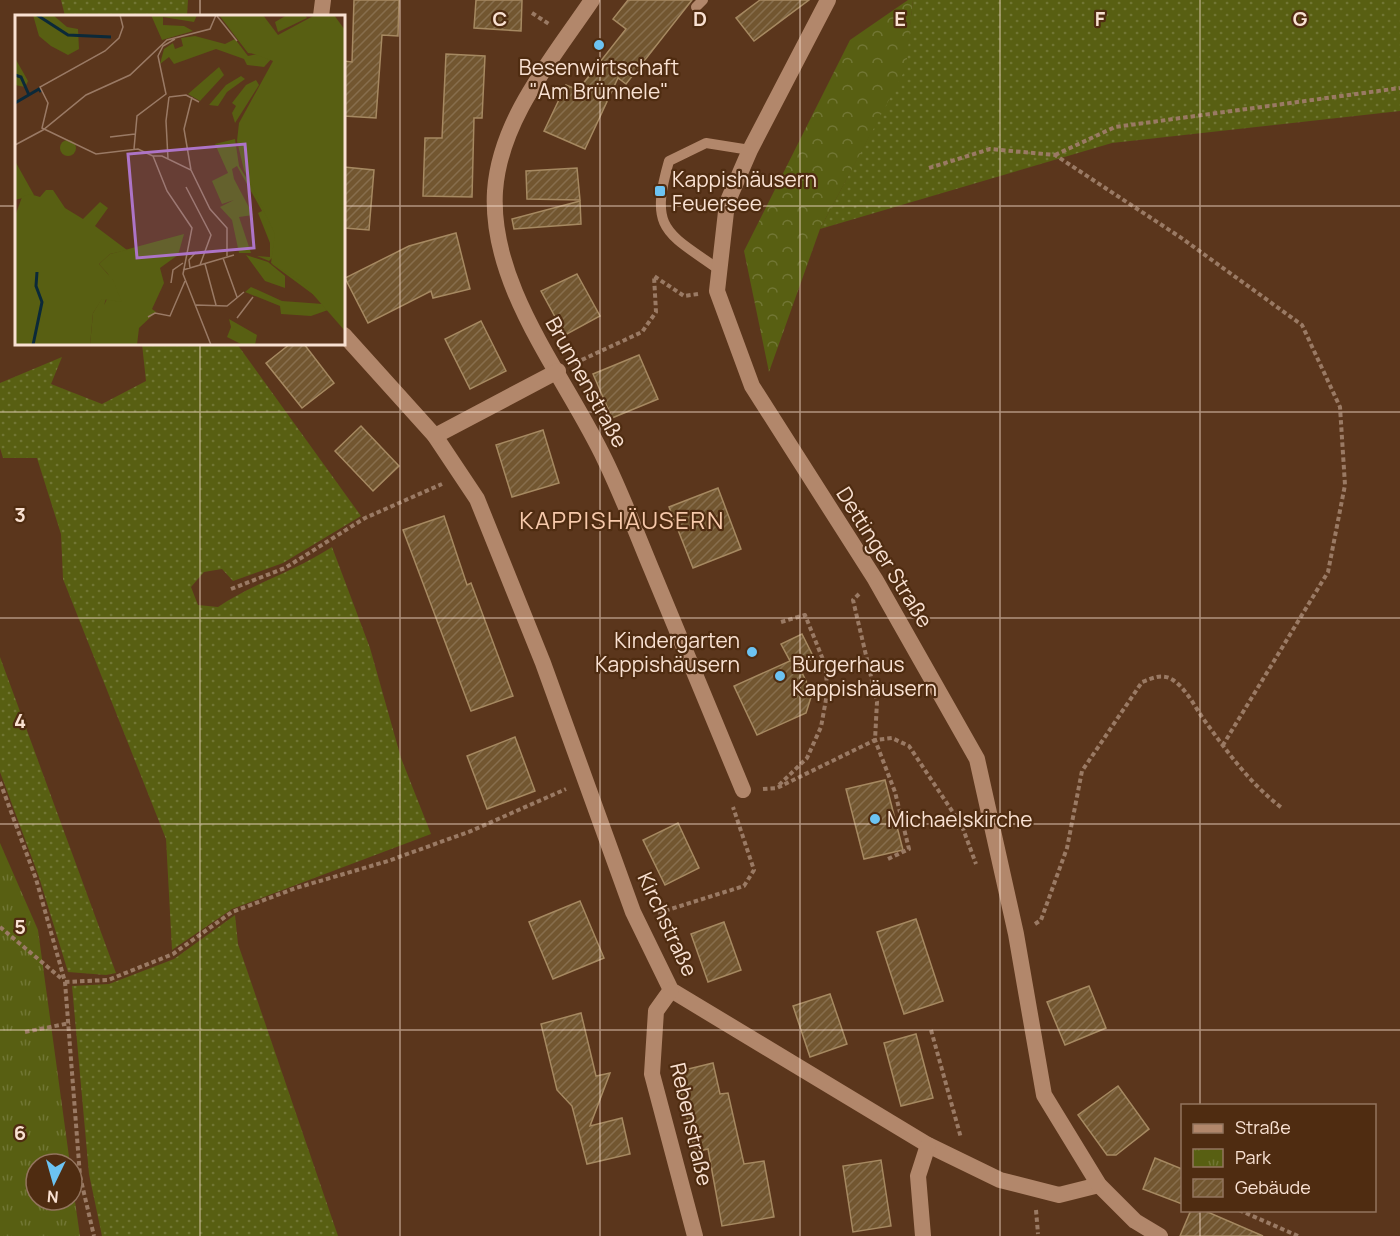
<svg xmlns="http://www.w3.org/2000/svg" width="1400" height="1236" font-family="Manrope,sans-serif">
<defs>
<pattern id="grass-dots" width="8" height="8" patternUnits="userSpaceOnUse" patternTransform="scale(1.5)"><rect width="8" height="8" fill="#585f12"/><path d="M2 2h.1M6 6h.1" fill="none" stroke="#717634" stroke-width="1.8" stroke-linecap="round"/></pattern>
<pattern id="forest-crowns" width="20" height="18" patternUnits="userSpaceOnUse" patternTransform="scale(1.5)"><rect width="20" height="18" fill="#585f12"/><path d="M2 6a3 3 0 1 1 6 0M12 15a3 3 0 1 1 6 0" fill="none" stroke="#717634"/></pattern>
<pattern id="park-tufts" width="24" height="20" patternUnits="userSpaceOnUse" patternTransform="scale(1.5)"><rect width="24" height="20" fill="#585f12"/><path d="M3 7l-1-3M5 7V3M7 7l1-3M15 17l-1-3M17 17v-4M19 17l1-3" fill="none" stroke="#717634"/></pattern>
<pattern id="building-hatch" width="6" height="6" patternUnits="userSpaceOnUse" patternTransform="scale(1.5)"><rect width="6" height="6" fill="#725630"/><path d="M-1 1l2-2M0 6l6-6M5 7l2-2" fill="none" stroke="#876e4d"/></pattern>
</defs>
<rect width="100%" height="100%" fill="#5b361c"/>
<g fill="url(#grass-dots)">
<path d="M61 0H188L187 16H65Z"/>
<path d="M913 0H1400V111L1112 143 820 229 905 68Z"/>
<path d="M142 344H237L361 516 283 563 233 581 222 569 204 572 191 587 198 605 218 607C254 583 295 571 332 547L370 648 401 758 431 834 232 909 172 950 166 839 63 579 61 534 37 458H3L0 448V383L62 357 51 384 102 404 146 381Z"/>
<path d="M0 657 116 973 106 975 68 972 39 877 0 772Z"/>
<path d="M235 915 238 944 338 1236H102L89 1174 72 986 109 984 174 959Z"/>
</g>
<path fill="url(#forest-crowns)" d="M908 0H913L906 68 820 229 769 372 744 251 850 40Z"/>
<path fill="url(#park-tufts)" d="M0 843 38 930 70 1164H36V1200H72V1181L80 1236H0Z"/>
<g fill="url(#building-hatch)" stroke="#a68961" stroke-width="1.5">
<path d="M354 0H399L398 36 382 35 376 118 344 116V61L352 62Z"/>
<path d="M476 0H522L521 31 474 28Z"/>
<path d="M628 0H692L626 84 618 78 585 149 544 131 566 85 578 90 626 29 613 19Z"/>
<path d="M760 0H809L754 41 736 18Z"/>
<path d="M446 54 485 56 482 118H474L472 197 423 196 425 138H442Z"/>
<path d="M344 167 374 170 369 230 344 228Z"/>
<path d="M577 168 580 200 527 199 526 171Z"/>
<path d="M580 201 581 224 514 229 512 219Z"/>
<path d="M456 233 470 289 433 298 431 291 368 323 345 278 409 246Z"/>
<path d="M577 274 600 316 565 335 541 291Z"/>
<path d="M481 321 506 371 470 389 445 339Z"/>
<path d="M290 344H304L334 383 302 408 266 363Z"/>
<path d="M639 355 658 399 612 418 593 374Z"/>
<path d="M361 426 399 466 373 491 335 451Z"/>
<path d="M543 430 559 483 512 497 496 445Z"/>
<path d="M718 488 741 549 693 568 669 507Z"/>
<path d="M444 516 467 585 471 583 513 696 471 711 403 530Z"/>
<path d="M802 634 814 658 799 666 812 694 806 713 757 735 734 686 790 661 781 644Z"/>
<path d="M515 737 535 791 487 809 467 756Z"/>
<path d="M885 780 903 850 864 859 846 789Z"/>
<path d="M678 823 699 868 665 885 643 840Z"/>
<path d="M580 901 604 958 553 979 529 922Z"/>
<path d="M916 919 943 1001 904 1014 877 932Z"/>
<path d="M724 922 741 970 708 982 691 934Z"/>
<path d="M1089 986 1106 1028 1065 1045 1047 1002Z"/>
<path d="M830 994 847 1044 810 1057 793 1006Z"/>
<path d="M581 1013 596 1076 610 1073 590 1126 622 1118 630 1154 587 1164 572 1106 557 1090 541 1024Z"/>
<path d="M916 1034 933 1098 901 1106 884 1043Z"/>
<path d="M713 1063 720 1094 728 1093 744 1164 764 1161 774 1217 722 1226 708 1149 695 1152 676 1072Z"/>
<path d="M1118 1086 1149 1129 1116 1155H1107L1078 1115Z"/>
<path d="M1155 1158 1182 1169V1204L1143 1189Z"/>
<path d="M881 1160 891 1226 853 1232 843 1166Z"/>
<path d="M1191 1210H1203L1263 1236H1180Z"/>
</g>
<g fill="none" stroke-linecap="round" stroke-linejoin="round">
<g stroke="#9a7a64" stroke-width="4" stroke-dasharray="4.5 3" stroke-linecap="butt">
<path d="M532 13 549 24"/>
<path d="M1055 155 1115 127 1400 88"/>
<path d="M929 168 990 149 1055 155 1180 237 1302 325 1340 407 1345 485 1328 572 1223 745"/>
<path d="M575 363 642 332 656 312 654 276 684 296 698 294"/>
<path d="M231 589 285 568 365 518 442 484"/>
<path d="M0 782 36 879 65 982 80 1176 94 1236"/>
<path d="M779 785 807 758 821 727 827 694 826 667 805 615 781 622"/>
<path d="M763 789 777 788 875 740 877 702 853 600 859 594"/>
<path d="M888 859 909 849 895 792 875 740 892 738 909 746 962 826 976 864"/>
<path d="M658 913 744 886 754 870 733 807"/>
<path d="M1035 924 1041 920 1067 848 1082 771 1142 682C1153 678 1162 673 1173 680 1186 689 1194 705 1202 717 1226 750 1249 783 1282 808"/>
<path d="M0 927 62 979"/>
<path d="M65 982 108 980 173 954 232 912 296 888 388 861 471 831 566 789"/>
<path d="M931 1030 961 1138"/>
<path d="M25 1032 70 1023"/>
<path d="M1036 1210 1038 1234"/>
<path d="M1239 1210 1298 1236"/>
</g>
<g stroke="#b2876b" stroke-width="10">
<path d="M696 7 703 0"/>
<path d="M718 269C666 232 649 230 669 161L706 143 750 150"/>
</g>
<g stroke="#b2876b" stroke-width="16">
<path d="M592 0C553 58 500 119 495 191 489 287 566 377 605 460 622 495 636 532 651 568 682 642 712 716 743 790"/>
<path d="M321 16 323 0"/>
<path d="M344 335 435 436 477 499 543 663 633 912 671 990 928 1145 1000 1180 1059 1195 1099 1185"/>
<path d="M435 436 558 371"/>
<path d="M671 990 656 1011 652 1074 695 1236"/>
<path d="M923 1236 918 1176 928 1145"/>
</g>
<path stroke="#b2876b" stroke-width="16" d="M828 0 750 150 727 203 717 291 752 386 875 579 977 759 1016 934 1044 1095 1099 1185 1135 1221 1160 1236"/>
</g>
<path fill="none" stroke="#f9e1d2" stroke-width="1.5" stroke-opacity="0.55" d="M200 0V16M400 0V1236M600 0V1236M800 0V1236M1000 0V1236M1200 0V1106M0 206H16M344 206H1400M200 344V1236M0 412H1400M0 618H1400M0 824H1400M0 1030H1400M1200 1210V1236"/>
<g fill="#6cc3f2" stroke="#4f2c11" stroke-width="2">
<circle cx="599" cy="45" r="6"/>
<rect x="654" y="185" width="12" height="12" rx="3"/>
<circle cx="752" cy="652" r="6"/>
<circle cx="780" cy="676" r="6"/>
<circle cx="875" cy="819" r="6"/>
</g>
<g text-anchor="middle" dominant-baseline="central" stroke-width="4.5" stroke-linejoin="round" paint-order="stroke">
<g font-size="21" fill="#f9e1d2" stroke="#4f2c11" text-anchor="start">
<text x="599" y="67" text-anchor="middle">Besenwirtschaft<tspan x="599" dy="24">"Am Brünnele"</tspan></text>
<text x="672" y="179">Kappishäusern<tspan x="672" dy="24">Feuersee</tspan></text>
<text x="740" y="640" text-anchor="end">Kindergarten<tspan x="740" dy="24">Kappishäusern</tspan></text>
<text x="792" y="664">Bürgerhaus<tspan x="792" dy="24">Kappishäusern</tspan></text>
<text x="887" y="819">Michaelskirche</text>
</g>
<g font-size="21" fill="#f9e1d2" stroke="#4f2c11">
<text transform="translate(587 382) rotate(61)">Brunnenstraße</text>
<text transform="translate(885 557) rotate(58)">Dettinger Straße</text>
<text transform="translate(668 924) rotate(65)">Kirchstraße</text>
<text transform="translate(692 1124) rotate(77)">Rebenstraße</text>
</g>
<g font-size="24" letter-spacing="1.5" fill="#f7c9ab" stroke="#4f2c11">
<text x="622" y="519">KAPPISHÄUSERN</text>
</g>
</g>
<g transform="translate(15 15)">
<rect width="330" height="330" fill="#5b361c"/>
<path d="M136 0H182L179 7 148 2V10L169 11 178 16 147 25ZM204 0H242L269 30 249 52 232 50 229 44 201 34 159 49 154 42 145 49 149 34 158 28 160 34 168 31 166 23 180 21 210 29 220 24 233 41 242 39 233 38ZM272 0H290L292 3 263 17 260 7ZM204 52 209 60 185 86 173 79ZM226 61 230 64 212 77 203 91 194 90 211 70ZM241 65 244 70 220 108 217 98 221 91 217 88 231 70ZM220 124 224 151 232 164 241 162 243 183 303 283 257 249 261 248 259 241 254 246 242 241 255 242V228L243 198 247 196 222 151 217 154 219 164 238 200 224 202 236 238H224L217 205 205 192 219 185 207 189 197 166 213 158 200 129ZM0 146 19 180 0 185ZM169 219 163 240 145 253 149 268 137 294 141 297 124 313 122 330H75L78 298 87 283 91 284 89 290 92 284 106 286 93 259 84 249 95 239ZM231 240 253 247 270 261V273L250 266ZM236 272 267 286 308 289 313 295 296 301 266 299 265 291 230 277ZM214 304 242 320 240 330H228L212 322 216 312Z" fill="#585f12"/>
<path d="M18 0H38L52 12 63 14 64 34 53 40 36 31 24 21ZM0 43 13 66 10 72 0 70ZM31 175H38L50 193 68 204 85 187 93 193 80 211 112 235 95 239 84 249 98 265 107 287 87 284 78 298 75 330H0V201L7 182 15 179 25 182Z" fill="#585f12"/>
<path d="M45 133a8 8 0 1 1 16 0a8 8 0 1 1-16 0Z" fill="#585f12"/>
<path d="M205 0H248L263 20 300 0H319L330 15V316L288 268 256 248 260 219 229 155 222 126 224 108 258 46 234 37Z" fill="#585f12"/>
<path fill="none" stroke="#0b2939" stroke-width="3" d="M22 0 53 20 96 22M0 60 6 62 14 80M0 88 24 74 26 77M18 330 27 287 21 271 22 257"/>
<path fill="none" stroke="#9a7a65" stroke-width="1.5" d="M105 0 108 12 104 23 90 36 25 72 33 88 27 113 81 139 123 134 138 141 152 176 177 213 168 259 196 330M202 1 222 26M154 82 171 80 184 87M95 122 120 119M0 130 28 115 71 80 115 60 152 25 195 14 201 0M119 134 122 101 151 79 143 41 148 31 160 24M138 141H147L176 155 195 194 212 213V241M153 144 151 106 154 82M176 155 169 114 177 82M171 172 196 220 185 250M208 243 222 282M190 249 201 290M175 253 174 245 181 237M168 255 219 240M156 268 158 255 168 248M181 290 212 291 229 277M133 302 140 298 155 301 170 266M222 303 238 282"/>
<path fill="#ad74c7" fill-opacity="0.15" stroke="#ad74c7" stroke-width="3" d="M230 129 239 233 122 243 113 139Z"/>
<rect width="330" height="330" fill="none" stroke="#f9e1d2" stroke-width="3"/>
</g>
<g font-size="20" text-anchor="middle" font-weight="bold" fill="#f9e1d2" stroke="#4f2c11" stroke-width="4.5" stroke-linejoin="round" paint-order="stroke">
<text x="500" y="26">C</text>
<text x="700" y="26">D</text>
<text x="900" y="26">E</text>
<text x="1100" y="26">F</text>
<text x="1300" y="26">G</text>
<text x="20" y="522">3</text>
<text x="20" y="728">4</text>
<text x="20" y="934">5</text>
<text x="20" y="1140">6</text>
</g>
<rect x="1181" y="1104" width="195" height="108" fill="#4f2c11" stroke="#93745e" stroke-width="1.5"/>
<rect x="1193" y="1124" width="30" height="9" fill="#b2876b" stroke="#93745e" stroke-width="1.5"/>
<text x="1235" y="1134" font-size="18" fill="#f9e1d2">Straße</text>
<rect x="1193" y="1149" width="30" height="18" fill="url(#park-tufts)" stroke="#93745e" stroke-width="1.5"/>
<text x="1235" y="1164" font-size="18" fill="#f9e1d2">Park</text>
<rect x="1193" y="1179" width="30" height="18" fill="url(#building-hatch)" stroke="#93745e" stroke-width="1.5"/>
<text x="1235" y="1194" font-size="18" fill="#f9e1d2">Gebäude</text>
<g transform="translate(54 1182) rotate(185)"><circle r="28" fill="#4f2c11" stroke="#93745e" stroke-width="1.5"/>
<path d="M0-4.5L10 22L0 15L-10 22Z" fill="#6cc3f2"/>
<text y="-9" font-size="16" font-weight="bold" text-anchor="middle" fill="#f9e1d2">N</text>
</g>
</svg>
